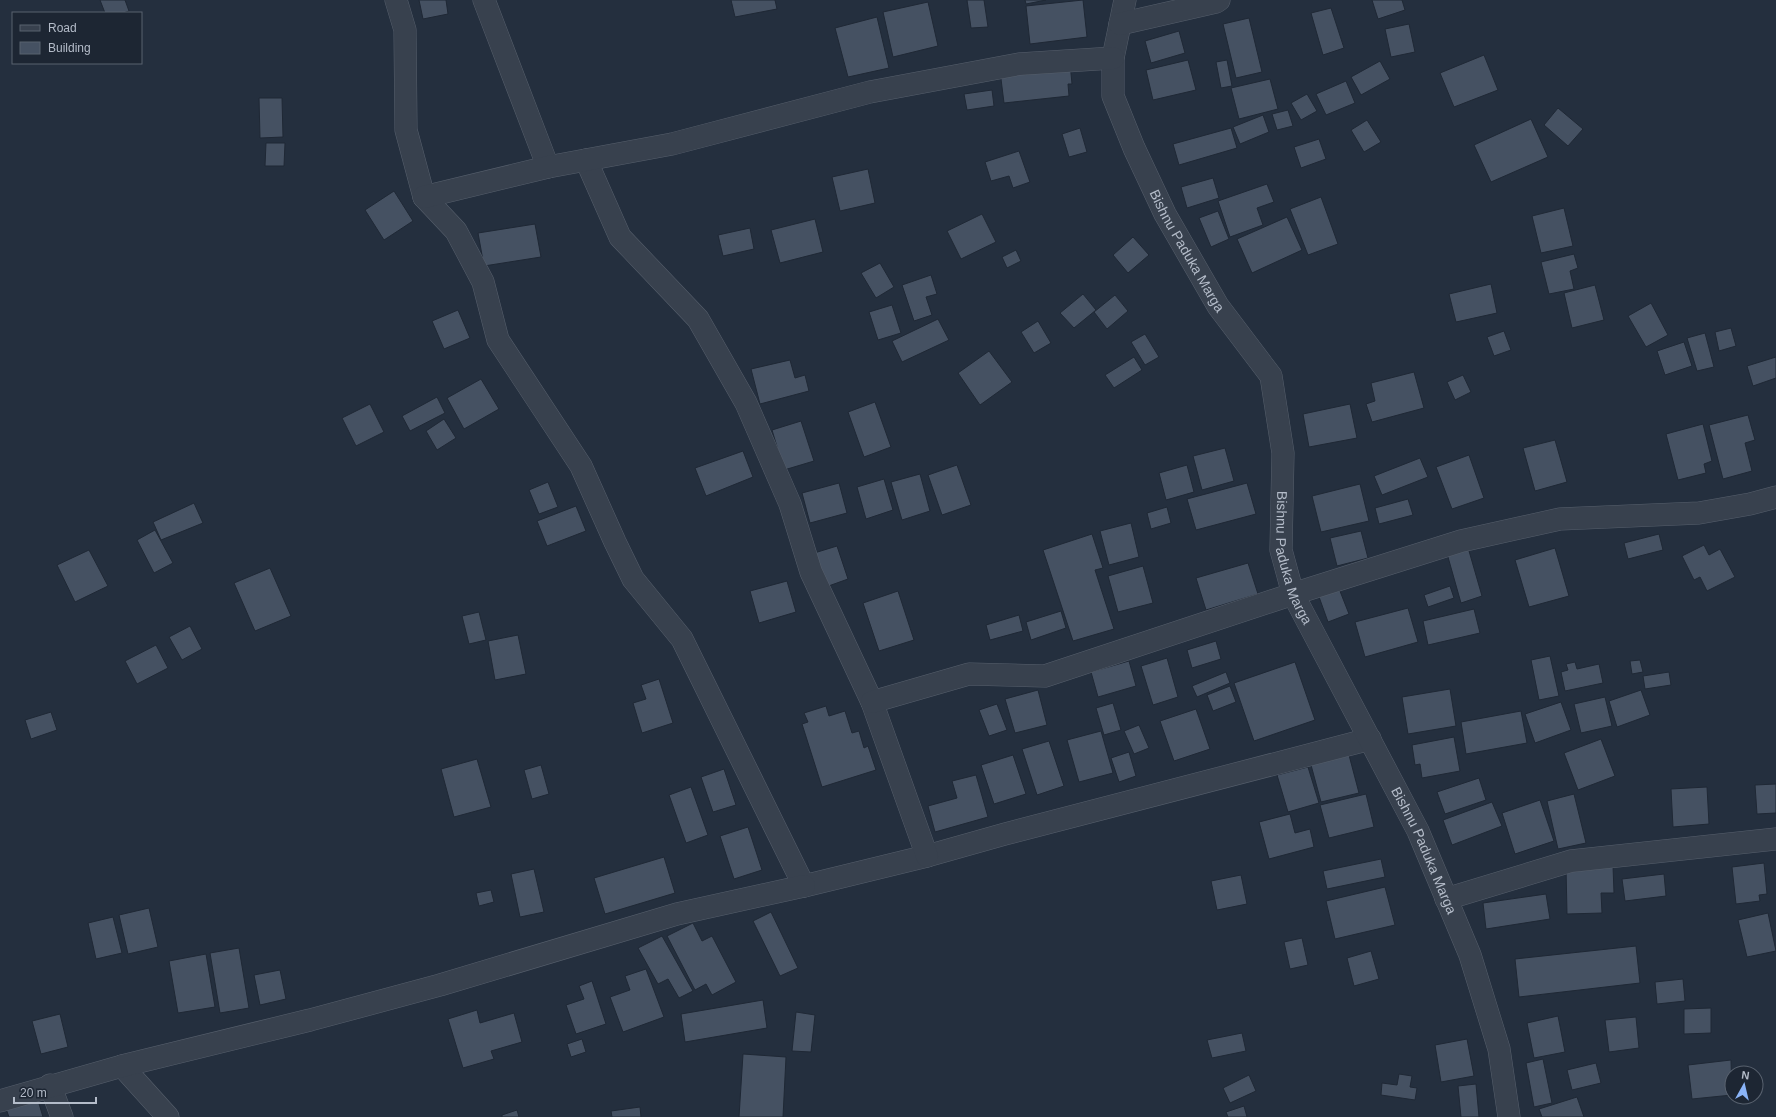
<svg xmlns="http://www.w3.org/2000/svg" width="1776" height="1117" font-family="Arial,sans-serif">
<rect width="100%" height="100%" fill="#242f3e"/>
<g fill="#455162" stroke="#1f2835">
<path d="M100 0H125L129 11 123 13H105Z"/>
<path d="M419 0H446L448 14 423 19Z"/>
<path d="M731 0H775L777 9 735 17Z"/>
<path d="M967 0H984L988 27 971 28Z"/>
<path d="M1025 0H1046L1026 4Z"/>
<path d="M1083 0 1087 37 1030 44 1026 6Z"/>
<path d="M1372 0H1402L1405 10 1378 19Z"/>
<path d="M928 2 938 46 893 57 883 12Z"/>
<path d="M1331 8 1344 48 1323 55 1311 13Z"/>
<path d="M877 17 889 68 848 77 835 28Z"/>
<path d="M1249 18 1262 72 1236 78 1223 24Z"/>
<path d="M1409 24 1415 52 1391 57 1385 29Z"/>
<path d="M1179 31 1185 53 1151 63 1145 41Z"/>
<path d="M1484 55 1498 90 1454 107 1440 73Z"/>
<path d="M1188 60 1196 90 1153 100 1146 70Z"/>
<path d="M1227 60 1232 86 1221 88 1216 62Z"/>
<path d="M1380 61 1390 79 1361 95 1351 77Z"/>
<path d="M1070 63 1072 84H1068L1069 96 1004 103 1000 71Z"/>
<path d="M1270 79 1278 109 1239 119 1231 88Z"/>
<path d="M1346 81 1355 103 1326 115 1316 94Z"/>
<path d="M992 90 994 106 967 110 964 94Z"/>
<path d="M1307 94 1317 111 1301 120 1291 103Z"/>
<path d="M259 98H282L283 137 260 138Z"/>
<path d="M1558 108 1583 129 1568 146 1544 125Z"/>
<path d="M1288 110 1293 126 1277 130 1272 114Z"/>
<path d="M1263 115 1269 132 1240 144 1233 127Z"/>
<path d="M1531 119 1548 157 1491 182 1474 145Z"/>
<path d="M1367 120 1381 142 1364 152 1351 130Z"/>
<path d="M1080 128 1087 152 1069 157 1062 134Z"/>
<path d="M1231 128 1237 148 1179 165 1173 144Z"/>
<path d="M1319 139 1326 159 1301 168 1294 147Z"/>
<path d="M266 143H285L284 166H265Z"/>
<path d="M1019 151 1030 182 1013 188 1009 176 991 181 985 162Z"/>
<path d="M868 169 875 203 840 211 832 177Z"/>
<path d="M1213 178 1219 198 1187 208 1181 187Z"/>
<path d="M1267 184 1274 202 1257 208 1263 225 1230 237 1218 201Z"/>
<path d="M394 191 413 221 384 240 365 210Z"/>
<path d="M1321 197 1338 244 1308 255 1290 209Z"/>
<path d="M1564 208 1573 246 1541 253 1532 216Z"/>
<path d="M1218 211 1229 239 1211 247 1199 218Z"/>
<path d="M982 214 996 242 961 259 947 231Z"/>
<path d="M1287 217 1302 250 1252 273 1237 239Z"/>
<path d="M815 219 823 252 780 263 771 230Z"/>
<path d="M535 224 541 257 484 266 478 233Z"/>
<path d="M750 228 754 249 723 256 718 235Z"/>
<path d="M1133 237 1149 255 1128 273 1113 255Z"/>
<path d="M1016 250 1021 261 1007 268 1002 257Z"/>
<path d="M1574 254 1578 268 1570 271 1574 289 1549 294 1541 262Z"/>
<path d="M880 263 894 287 876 298 861 273Z"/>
<path d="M931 275 937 294 926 297 932 315 914 321 902 285Z"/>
<path d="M1491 284 1497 313 1456 322 1449 294Z"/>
<path d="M1595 285 1604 320 1572 328 1564 293Z"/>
<path d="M1083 294 1096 310 1074 328 1060 313Z"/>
<path d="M1115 295 1128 311 1107 329 1094 312Z"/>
<path d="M1651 303 1668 335 1646 347 1628 316Z"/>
<path d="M892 305 901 333 878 340 869 312Z"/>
<path d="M458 310 470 338 444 349 432 321Z"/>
<path d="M938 319 949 340 902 362 892 341Z"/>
<path d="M1038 321 1051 343 1034 353 1021 332Z"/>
<path d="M1731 328 1736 346 1719 351 1715 332Z"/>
<path d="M1504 331 1511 350 1494 356 1487 337Z"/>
<path d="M1705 333 1714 367 1697 371 1687 338Z"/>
<path d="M1145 334 1159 357 1145 365 1131 342Z"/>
<path d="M1684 342 1692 366 1665 375 1657 351Z"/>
<path d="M989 351 1012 382 980 405 958 373Z"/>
<path d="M1134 357 1142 370 1114 388 1105 375Z"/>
<path d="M1776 357V378L1753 386 1747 366Z"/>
<path d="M790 360 795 378 805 375 809 391 760 404 751 369Z"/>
<path d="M1414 372 1424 408 1372 422 1366 404 1375 401 1371 383Z"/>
<path d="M1463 375 1471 392 1455 400 1447 382Z"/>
<path d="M481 379 499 409 464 429 447 398Z"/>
<path d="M437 397 445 413 410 431 402 416Z"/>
<path d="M875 402 891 447 864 457 848 412Z"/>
<path d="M370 404 384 432 356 446 342 418Z"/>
<path d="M1350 404 1357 438 1309 447 1303 414Z"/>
<path d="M1748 415 1755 440 1745 443 1752 471 1723 479 1709 425Z"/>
<path d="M444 419 456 438 437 450 426 431Z"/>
<path d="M801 421 814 461 784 470 772 430Z"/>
<path d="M1703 424 1712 461 1704 464 1706 473 1678 480 1666 434Z"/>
<path d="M1555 440 1567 482 1535 491 1523 448Z"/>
<path d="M1225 448 1234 481 1202 490 1193 456Z"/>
<path d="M743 451 753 477 706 496 695 468Z"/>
<path d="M1469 455 1484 498 1452 509 1436 467Z"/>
<path d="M1420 458 1428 477 1382 495 1374 476Z"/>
<path d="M957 465 971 505 942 515 928 475Z"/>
<path d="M1187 465 1194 492 1166 500 1159 473Z"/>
<path d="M920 474 930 511 902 520 891 482Z"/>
<path d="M884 479 893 510 866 519 857 487Z"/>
<path d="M548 482 558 507 539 514 529 490Z"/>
<path d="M839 483 847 513 810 523 802 493Z"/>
<path d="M1247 483 1256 514 1196 530 1187 499Z"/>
<path d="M1360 484 1369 521 1321 532 1312 496Z"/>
<path d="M1408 499 1413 515 1379 524 1375 508Z"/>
<path d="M194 503 203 523 161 540 153 522Z"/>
<path d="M576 506 586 531 547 546 537 521Z"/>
<path d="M1167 507 1171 523 1151 529 1147 513Z"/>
<path d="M1131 523 1139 557 1109 565 1100 531Z"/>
<path d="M155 530 173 563 154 573 137 540Z"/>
<path d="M1361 531 1368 558 1337 566 1330 538Z"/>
<path d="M1092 534 1103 568 1095 570 1114 629 1073 641 1043 550Z"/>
<path d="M1659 534 1663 550 1628 559 1624 543Z"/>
<path d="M1467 544 1482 596 1461 603 1446 550Z"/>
<path d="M1704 545 1709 555 1720 549 1735 577 1707 591 1700 577 1694 580 1682 556Z"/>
<path d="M837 546 848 579 823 588 811 554Z"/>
<path d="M1555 548 1569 596 1529 607 1515 560Z"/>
<path d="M89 550 108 586 75 602 57 565Z"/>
<path d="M1248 563 1258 594 1206 610 1196 578Z"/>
<path d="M1143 566 1153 603 1118 612 1108 576Z"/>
<path d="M270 568 291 616 255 631 234 583Z"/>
<path d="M787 581 796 612 759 623 750 591Z"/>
<path d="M1338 586 1349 614 1328 622 1318 594Z"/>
<path d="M1450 586 1454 598 1428 607 1424 595Z"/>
<path d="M898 591 914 640 879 651 863 603Z"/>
<path d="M1408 608 1418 642 1365 657 1355 622Z"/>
<path d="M1474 609 1480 633 1428 645 1423 621Z"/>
<path d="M1061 611 1066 628 1031 640 1026 622Z"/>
<path d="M479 612 486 640 469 644 462 616Z"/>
<path d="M1019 615 1023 631 990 640 986 625Z"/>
<path d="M190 626 202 649 182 660 169 637Z"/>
<path d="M518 635 526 674 495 680 488 641Z"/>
<path d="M1216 641 1221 659 1192 668 1187 650Z"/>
<path d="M156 645 168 668 137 684 125 661Z"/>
<path d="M1550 656 1559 696 1539 700 1531 660Z"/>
<path d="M1167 658 1178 697 1153 705 1141 666Z"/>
<path d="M1640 660 1643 672 1632 674 1630 661Z"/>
<path d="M1129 661 1136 686 1098 697 1091 672Z"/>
<path d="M1295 662 1315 720 1254 741 1234 683Z"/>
<path d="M1575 662 1577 669 1599 664 1603 683 1565 691 1561 672 1568 670 1566 664Z"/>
<path d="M1226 672 1230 683 1197 697 1192 686Z"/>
<path d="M1669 672 1671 685 1645 689 1643 676Z"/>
<path d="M659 679 673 723 642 733 633 703 646 699 641 685Z"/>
<path d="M1230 686 1236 702 1213 711 1207 695Z"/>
<path d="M1450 689 1456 726 1408 734 1402 697Z"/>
<path d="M1038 690 1047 725 1015 733 1005 699Z"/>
<path d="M1641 690 1650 715 1617 727 1609 701Z"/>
<path d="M1605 697 1612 726 1581 733 1574 704Z"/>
<path d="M1561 702 1571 730 1535 743 1525 714Z"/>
<path d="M1113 703 1121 730 1104 735 1096 708Z"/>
<path d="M997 704 1007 730 989 736 979 710Z"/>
<path d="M826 706 829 716 845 711 852 733 859 731 864 748 868 746 876 770 822 787 802 724 808 722 804 713Z"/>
<path d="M1196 709 1210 749 1174 761 1160 721Z"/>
<path d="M1521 711 1527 743 1466 754 1461 722Z"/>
<path d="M51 712 57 730 31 739 25 720Z"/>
<path d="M1139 725 1149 748 1134 754 1124 731Z"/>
<path d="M1101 731 1113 773 1079 782 1067 740Z"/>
<path d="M1454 737 1460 771 1422 778 1420 764 1415 765 1412 745Z"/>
<path d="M1601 739 1615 776 1578 790 1564 753Z"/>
<path d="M1049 741 1064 786 1037 795 1022 749Z"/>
<path d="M1129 752 1136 776 1119 782 1111 758Z"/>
<path d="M1013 755 1026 794 994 804 981 765Z"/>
<path d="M1349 755 1359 793 1321 802 1311 765Z"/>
<path d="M477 759 491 807 454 817 441 769Z"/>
<path d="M541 765 549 794 532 799 524 770Z"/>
<path d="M1308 767 1319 803 1288 812 1277 775Z"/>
<path d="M724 769 736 805 713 812 701 777Z"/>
<path d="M976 775 988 817 935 832 928 806 957 798 952 781Z"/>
<path d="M1479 778 1486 800 1445 814 1437 792Z"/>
<path d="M1776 784V813L1757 814 1755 785Z"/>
<path d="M691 787 708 835 686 843 669 795Z"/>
<path d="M1707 787 1709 824 1673 827 1671 789Z"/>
<path d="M1366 794 1374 827 1329 838 1320 805Z"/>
<path d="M1574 794 1586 843 1558 849 1547 801Z"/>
<path d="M1540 800 1554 841 1515 854 1502 813Z"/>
<path d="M1492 802 1502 826 1452 845 1443 820Z"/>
<path d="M1290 814 1295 833 1310 829 1314 847 1269 859 1259 822Z"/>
<path d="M748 827 762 870 734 879 720 836Z"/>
<path d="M664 857 675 893 605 914 594 878Z"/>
<path d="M1381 859 1385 877 1327 889 1323 871Z"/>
<path d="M1764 863 1767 894 1759 895 1760 901 1736 904 1732 867Z"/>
<path d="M1613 866 1614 893H1601L1602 913 1567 914 1566 867Z"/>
<path d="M534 869 544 912 520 917 511 874Z"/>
<path d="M1664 874 1666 896 1625 901 1622 879Z"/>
<path d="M1241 875 1247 904 1217 910 1211 881Z"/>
<path d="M1385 887 1395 925 1335 939 1326 901Z"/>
<path d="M491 890 494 902 479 906 476 893Z"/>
<path d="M1546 894 1550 919 1486 929 1483 903Z"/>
<path d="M149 908 158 947 128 954 119 915Z"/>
<path d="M771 912 798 968 780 976 753 921Z"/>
<path d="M1768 913 1776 951 1747 957 1738 920Z"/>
<path d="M113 917 122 953 96 959 88 923Z"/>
<path d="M693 923 702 941 712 936 736 982 712 995 706 984 695 990 667 936Z"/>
<path d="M662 936 693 991 679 998 668 979 658 984 638 948Z"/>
<path d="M1302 938 1308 965 1290 969 1284 942Z"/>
<path d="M1636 946 1640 983 1519 997 1515 959Z"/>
<path d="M239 948 249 1008 220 1013 210 953Z"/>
<path d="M1371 951 1379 979 1354 986 1347 958Z"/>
<path d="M206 954 215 1007 178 1013 169 961Z"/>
<path d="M646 969 664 1017 623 1032 610 997 630 990 625 976Z"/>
<path d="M280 970 286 999 260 1005 254 975Z"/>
<path d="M1683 979 1685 1001 1657 1004 1655 982Z"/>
<path d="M592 981 606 1024 576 1034 566 1005 584 999 579 986Z"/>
<path d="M763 1000 767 1028 685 1042 681 1014Z"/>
<path d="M1711 1008V1033L1684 1034V1009Z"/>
<path d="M477 1010 480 1023 514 1013 522 1042 491 1051 494 1059 463 1068 448 1019Z"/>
<path d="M796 1012 815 1015 811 1052 792 1051Z"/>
<path d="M60 1014 68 1047 41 1054 32 1021Z"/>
<path d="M1558 1016 1565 1052 1534 1058 1527 1023Z"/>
<path d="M1636 1017 1639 1048 1609 1052 1605 1020Z"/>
<path d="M1242 1033 1246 1051 1212 1058 1207 1040Z"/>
<path d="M582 1039 586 1052 571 1057 567 1044Z"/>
<path d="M1467 1039 1474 1076 1441 1082 1435 1045Z"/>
<path d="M743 1054 786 1057 783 1117H739Z"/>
<path d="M1543 1059 1552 1103 1534 1107 1526 1063Z"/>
<path d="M1731 1060 1732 1095 1692 1099 1688 1065Z"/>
<path d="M1596 1063 1601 1083 1572 1090 1567 1070Z"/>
<path d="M1399 1074 1412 1076 1410 1087 1417 1088 1415 1100 1381 1095 1382 1083 1397 1085Z"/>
<path d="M1249 1075 1256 1091 1230 1103 1223 1088Z"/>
<path d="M1476 1084 1479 1117H1461L1458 1086Z"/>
<path d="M37 1097 43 1117H9L5 1106Z"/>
<path d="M1577 1097 1584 1117H1542L1539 1109Z"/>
<path d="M1244 1106 1247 1117H1228L1226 1112Z"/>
<path d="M640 1107 641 1117H612L611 1111Z"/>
<path d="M517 1110 519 1117H502V1115Z"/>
</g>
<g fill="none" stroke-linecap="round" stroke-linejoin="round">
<g stroke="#565f6c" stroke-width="23">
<g id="minor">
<path d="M396 0 405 30 406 130 424 197 456 231 483 282 498 340 581 466 615 542 633 579 682 639 804 886 927 856 1005 834 1370 739"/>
<path d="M484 0 548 167"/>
<path id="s1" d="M1125 0 1113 58V96L1134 148 1165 214 1218 306 1271 376 1283 453 1281 550 1293 594 1418 831 1470 955 1499 1049 1509 1117"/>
<path d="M1120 24 1216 2 1219 0"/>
<path d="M586 160 620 237 698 319 746 403 790 504 811 572 872 702 927 856"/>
<path d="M424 197 548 167 672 144 870 92 1019 64 1113 58"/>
<path d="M872 702 969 674 1045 676 1293 594 1461 541 1560 519 1699 513 1750 504 1776 497"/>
<path d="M1446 899 1571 861 1776 839"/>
<path d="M122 1066 168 1117"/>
<path d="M50 1085 62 1117"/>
<path d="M0 1101 122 1066 310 1020 440 985 677 914 804 886"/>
</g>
</g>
<use href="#minor" stroke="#38414e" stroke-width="22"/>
</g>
<g text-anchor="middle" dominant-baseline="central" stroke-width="4" stroke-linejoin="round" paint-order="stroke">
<g font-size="14" fill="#b4bcc9" stroke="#1d2633">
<text stroke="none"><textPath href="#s1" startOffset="269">Bishnu Paduka Marga</textPath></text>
<text stroke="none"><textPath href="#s1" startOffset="605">Bishnu Paduka Marga</textPath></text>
<text stroke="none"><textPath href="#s1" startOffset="929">Bishnu Paduka Marga</textPath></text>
</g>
</g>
<rect x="12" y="12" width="130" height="52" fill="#1d2633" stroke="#59626f"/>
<rect x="20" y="25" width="20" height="6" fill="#38414e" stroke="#59626f"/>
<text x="48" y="32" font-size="12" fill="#b4bcc9">Road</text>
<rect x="20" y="42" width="20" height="12" fill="#455162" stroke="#59626f"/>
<text x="48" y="52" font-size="12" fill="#b4bcc9">Building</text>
<g transform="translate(1744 1085) rotate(8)"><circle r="19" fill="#1d2633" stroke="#59626f"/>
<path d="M0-3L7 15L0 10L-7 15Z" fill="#8ab4f8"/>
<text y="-6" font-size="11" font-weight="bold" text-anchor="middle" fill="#b4bcc9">N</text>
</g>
<path d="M14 1097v6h82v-6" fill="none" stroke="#b4bcc9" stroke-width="2"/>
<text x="20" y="1097" font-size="12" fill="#b4bcc9" stroke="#1d2633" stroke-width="3" paint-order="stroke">20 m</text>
</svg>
